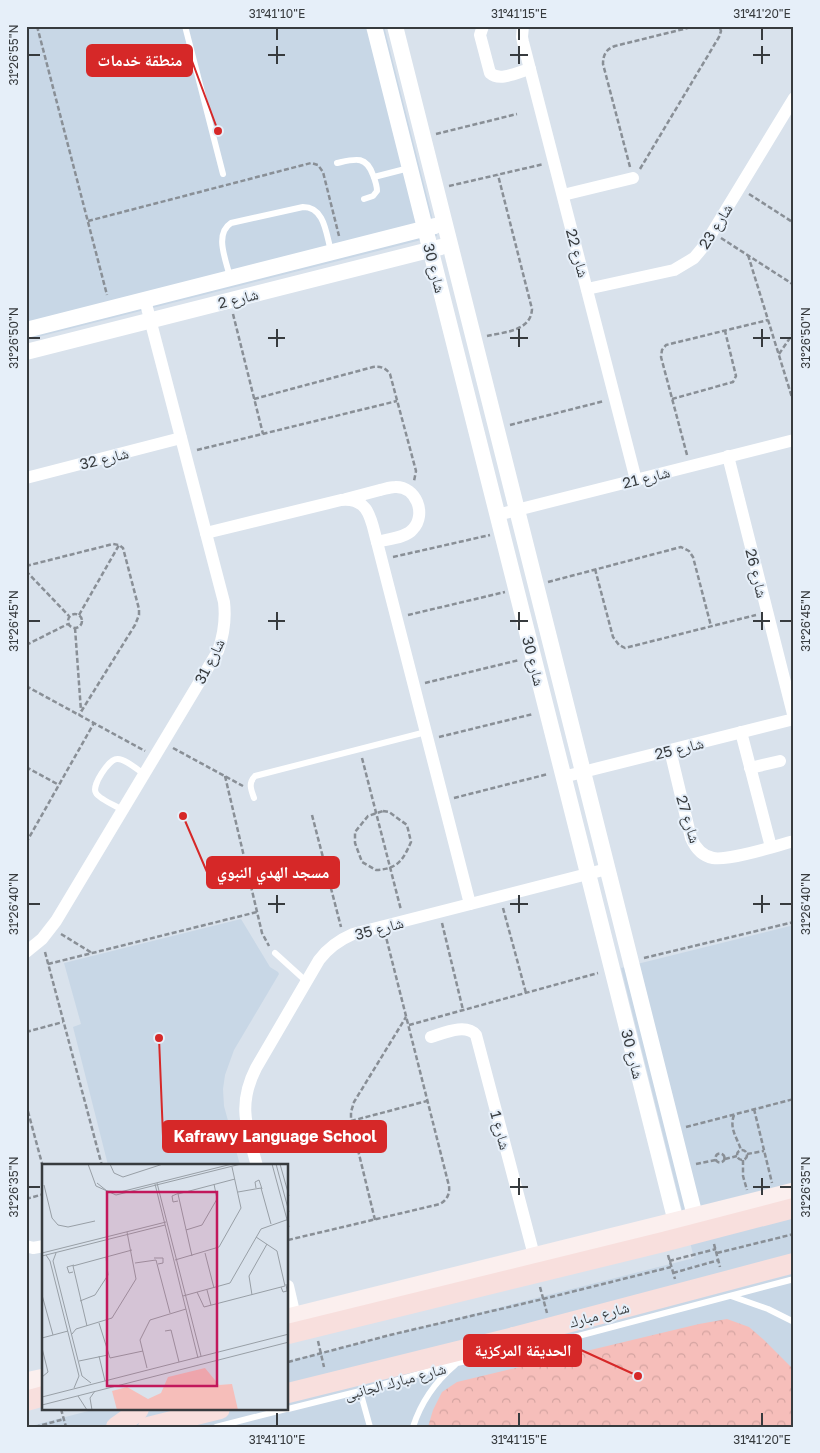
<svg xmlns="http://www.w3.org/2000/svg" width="820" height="1453" font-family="'Golos Text','Noto Naskh Arabic',sans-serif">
<defs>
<pattern id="park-crowns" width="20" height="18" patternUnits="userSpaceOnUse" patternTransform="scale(1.25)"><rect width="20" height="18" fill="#f6beba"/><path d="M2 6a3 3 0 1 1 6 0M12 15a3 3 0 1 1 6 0" fill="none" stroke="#d4a4a1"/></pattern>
</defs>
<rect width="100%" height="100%" fill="#d9e2ec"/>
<g fill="#c8d7e6">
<path d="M26 26H384L437 236 26 340Z"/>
<path d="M241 919 270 967 278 972 279 974 234 1050 225 1075 223 1089 224 1106 240 1165H108L73 1027 81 1024 64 963Z"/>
<path d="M794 925V1427H27L96 1409H288V1361L694 1258 621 968Z"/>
</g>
<path fill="url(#park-crowns)" d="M727 1319 749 1327 764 1340 794 1370V1427H428L433 1410 442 1392 457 1382 699 1324Z"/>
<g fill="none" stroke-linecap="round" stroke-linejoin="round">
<g stroke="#898f96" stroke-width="2.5" stroke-dasharray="5 2.5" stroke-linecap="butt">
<path d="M37 26 107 295"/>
<path d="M436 134 517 114"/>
<path d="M630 167 603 64C603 55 606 49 615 46L696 26"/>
<path d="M640 169 719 37 721 31 719 26"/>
<path d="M449 186 544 164"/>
<path d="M749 194 794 223"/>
<path d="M88 221 311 163 318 165 323 172 339 236"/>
<path d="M721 238 794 285"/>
<path d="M748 255 794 404"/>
<path d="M233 314 263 434"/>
<path d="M487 336C505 332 531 331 532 309L498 175"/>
<path d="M779 354 794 332"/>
<path d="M254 399 373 367C381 366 386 368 390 374L416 471 414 481"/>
<path d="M672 399 733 382 736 376 725 331"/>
<path d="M510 425 604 401"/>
<path d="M197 450 397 401"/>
<path d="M687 455 661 357 662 350 666 345 768 320"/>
<path d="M393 557 490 535"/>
<path d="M26 566 113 544 119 545 123 548 139 609V615L135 625 79 715"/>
<path d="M595 569 613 637 619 645 625 648 756 615"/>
<path d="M26 571 69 616"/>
<path d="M548 582 681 547 689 551 693 557 711 626"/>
<circle cx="75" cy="621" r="7"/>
<path d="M79 615 119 545"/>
<path d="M408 615 505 592"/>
<path d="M75 628 81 711"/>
<path d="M26 645 68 624"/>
<path d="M425 683 519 660"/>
<path d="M26 686 145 751"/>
<path d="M439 737 533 714"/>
<path d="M173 748 243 786"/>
<path d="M362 758 401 910"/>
<path d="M26 767 59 785"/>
<path d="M225 776 262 933 269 946"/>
<path d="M454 798 548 774"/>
<path d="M383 811 389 812 407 825 411 842C403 860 398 869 376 870L362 862 355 843V832L368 816Z"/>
<path d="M312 815 341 927"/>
<path d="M26 843 94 723"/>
<path d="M503 908 526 993"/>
<path d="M442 923 463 1010"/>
<path d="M61 934 92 953"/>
<path d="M45 952 102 1166"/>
<path d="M644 958 794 922"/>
<path d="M48 964 257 912"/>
<path d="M409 1025 598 973"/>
<path d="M26 1032 63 1022"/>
<path d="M26 1104 44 1171"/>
<path d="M754 1109 772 1183"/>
<path d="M734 1115C729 1129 737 1137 741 1150"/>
<path d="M351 1121 427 1101"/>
<path d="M686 1127 794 1099"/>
<circle cx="742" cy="1155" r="5"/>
<circle cx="720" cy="1158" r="4.5"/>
<path d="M747 1154 764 1151"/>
<path d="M725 1159 737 1156"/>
<path d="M743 1160V1176L747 1190"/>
<path d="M696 1164 716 1160"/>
<path d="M26 1199 44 1194"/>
<path d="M375 1220 351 1121V1112L354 1102 406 1017"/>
<path d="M288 1240 440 1204C447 1200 450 1194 449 1186L386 937"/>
<path d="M714 1244 720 1267"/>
<path d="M717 1253 794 1234"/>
<path d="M668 1255 675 1279"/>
<path d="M669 1261 716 1249"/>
<path d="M673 1273 719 1260"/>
<path d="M540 1287 547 1313"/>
<path d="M318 1341 324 1367"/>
<path d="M288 1362 390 1335 543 1299 671 1267"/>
<path d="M61 1409 66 1427"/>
<path d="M35 1427 64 1419"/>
</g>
<g stroke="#fff" stroke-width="6">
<path d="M185 26 223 174"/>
<path d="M337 163C355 159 366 155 373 175 375 180 377 185 377 191L373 196 364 199"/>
<path d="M374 177 409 168"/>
<path d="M230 277C226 260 214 234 231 223L303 207C325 207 326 234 331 251"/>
<path d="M254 798C251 790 248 783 255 776L426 732"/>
<path d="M123 810C116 806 99 799 96 793 91 786 109 759 117 759 124 758 138 770 144 774"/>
<path d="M275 953 307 982"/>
<path d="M731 1296 768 1309 794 1322"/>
<path d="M548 1344 794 1279"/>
<path d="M360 1391 370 1427"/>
<path d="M288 1409 360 1391 457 1363 531 1348"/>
<path d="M216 1427 286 1409"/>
<path d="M413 1427C421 1402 435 1382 455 1365"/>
</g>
<g stroke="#fff" stroke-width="12">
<path d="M483 26 480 35 490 73C500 82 518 72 530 69"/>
<path d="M523 26 522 37 523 42 636 480"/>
<path d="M563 195 633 178"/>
<path d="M587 289 674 270 694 258 704 246 794 98"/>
<path d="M728 456 794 718"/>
<path d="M26 478 181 438"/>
<path d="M346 499C357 496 369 493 380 490 385 489 390 487 395 487 416 486 427 514 413 529 406 538 388 539 377 542"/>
<path d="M497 515 794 440"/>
<path d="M206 533 341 500C370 497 371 521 377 542L470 904"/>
<path d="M741 732 771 847"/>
<path d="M670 750 691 838C695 847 702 856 713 858 729 861 776 846 794 841"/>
<path d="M750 768 780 761"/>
<path d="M563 777 794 719"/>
<path d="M26 952 42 939 56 921 218 651C224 634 226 619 224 602L145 300"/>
<path d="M431 1037C444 1033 466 1023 476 1035L536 1263"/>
<path d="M257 1166C247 1128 237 1105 256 1068L319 960C328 948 339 940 353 934L607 869"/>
<path d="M26 1246 33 1248 44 1246"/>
<path d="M288 1286 295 1316"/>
</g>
<g stroke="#fff" stroke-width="16">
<path d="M374 26 679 1234"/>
<path d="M395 26 698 1228"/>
<path d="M26 330 435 226"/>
<path d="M26 352 441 247"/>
</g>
<g stroke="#fbefee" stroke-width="19">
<path d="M288 1318 794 1192"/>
<path d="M26 1382 44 1378"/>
</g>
<g stroke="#f8dfdd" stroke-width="20">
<path d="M288 1334 663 1242 794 1208"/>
<path d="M514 1337 545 1345"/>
<path d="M288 1393 514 1337 794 1263"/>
<path d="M26 1401 44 1396"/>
<path d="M116 1427 137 1412 139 1409"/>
<path d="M148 1427 220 1409"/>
</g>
</g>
<path fill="none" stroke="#373b3e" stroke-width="2" d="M277 28V40M519 28V40M762 28V40M277 46V64M519 46V64M762 46V64M28 55H40M268 55H285M510 55H528M753 55H770M277 329V347M519 329V347M762 329V347M28 338H40M268 338H285M510 338H528M753 338H770M780 338H792M277 612V630M519 612V630M762 612V630M28 621H40M268 621H285M510 621H528M753 621H770M780 621H792M277 895V913M519 895V913M762 895V913M28 904H40M268 904H285M510 904H528M753 904H770M780 904H792M519 1178V1195M762 1178V1195M28 1187H40M510 1187H528M753 1187H770M780 1187H792M277 1413V1426M519 1413V1426M762 1413V1426"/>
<g text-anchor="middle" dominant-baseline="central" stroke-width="4" stroke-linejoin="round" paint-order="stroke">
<g font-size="15" fill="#373b3e" stroke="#e6eff9">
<text transform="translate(715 226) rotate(-58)">شارع 23</text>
<text transform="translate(578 253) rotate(75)">شارع 22</text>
<text transform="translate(435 268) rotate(76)">شارع 30</text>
<text transform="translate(238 298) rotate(-14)">شارع 2</text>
<text transform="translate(104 458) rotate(-14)">شارع 32</text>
<text transform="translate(646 477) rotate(-14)">شارع 21</text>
<text transform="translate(757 573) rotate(76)">شارع 26</text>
<text transform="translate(209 661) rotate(-63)">شارع 31</text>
<text transform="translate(534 661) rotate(76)">شارع 30</text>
<text transform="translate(679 748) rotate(-14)">شارع 25</text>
<text transform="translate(689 819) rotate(73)">شارع 27</text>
<text transform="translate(379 928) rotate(-15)">شارع 35</text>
<text transform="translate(633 1054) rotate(76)">شارع 30</text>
<text transform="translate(501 1130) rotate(75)">شارع 1</text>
<text transform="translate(599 1314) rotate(-15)">شارع مبارك</text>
<text transform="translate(395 1381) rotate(-15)">شارع مبارك الجانبى</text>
</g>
</g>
<g transform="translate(42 1164)">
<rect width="246" height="246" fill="#d9e2ec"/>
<path d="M163 204 177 221 190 220 196 246H75L70 227 85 223 106 235 119 229 126 213Z" fill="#f6beba"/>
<path fill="none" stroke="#989fa6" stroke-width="1" d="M46 0 54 22 74 31 199 0M68 0 72 9 81 13 121 0M230 0 247 63M234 0 247 48M238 0 247 32M55 19 65 27 78 28 190 0M115 19 159 192M113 20 156 194M2 21 10 54 16 61 26 63 53 57M214 24 213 18 217 16 220 25M196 28 219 24 229 60M136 37 131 38 130 32 137 29M144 66 160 61 175 35 172 20M0 89 124 58M14 89 11 97 40 212 49 219M163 89 172 124M4 91 8 97 37 212 32 224M0 92 123 61M150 92 136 30 193 15M112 94H121V99L116 100M133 96 177 83 199 44 190 3M93 99 114 96 128 149M31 108 27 109 25 103 32 101M239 123 241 128 245 127 244 120M165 126 169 141M155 128 162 143 243 122 235 87 214 73M0 131 11 171M210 131 207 112 225 80M141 132 188 119 219 65 247 55M38 137 53 131 66 111 64 93M57 159 68 194 101 187M45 162 31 102 90 86M123 167 129 166 137 198M30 170 34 165 70 154 94 115 85 68M0 174 26 167M0 184 6 208 0 213M57 192 63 217M37 197 66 191M105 204 98 176 108 156 144 145M36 232 45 246M0 233 247 170M0 241 247 178M50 246 48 234 53 227"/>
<path fill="#c2185b" fill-opacity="0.15" stroke="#c2185b" stroke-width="2.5" d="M65 28H175V222H65Z"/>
<rect width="246" height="246" fill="none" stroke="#373b3e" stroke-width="2.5"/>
</g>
<path fill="none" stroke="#d62828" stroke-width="2" d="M218 131L192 61M183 816L207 872M159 1038L163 1136M638 1376L581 1350"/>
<g fill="#d62828" stroke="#e6eff9" stroke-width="2">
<circle cx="218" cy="131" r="5"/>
<circle cx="183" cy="816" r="5"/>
<circle cx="159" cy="1038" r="5"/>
<circle cx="638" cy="1376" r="5"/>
</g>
<g fill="#d62828" stroke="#d62828" stroke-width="2">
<rect x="87" y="45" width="105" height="31" rx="5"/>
<rect x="207" y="857" width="132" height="31" rx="5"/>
<rect x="163" y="1121" width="223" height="31" rx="5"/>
<rect x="464" y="1335" width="117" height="31" rx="5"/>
</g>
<g font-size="16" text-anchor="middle" font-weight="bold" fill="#fff">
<text x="140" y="66">منطقة خدمات</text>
<text x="273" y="878">مسجد الهدي النبوي</text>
<text x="275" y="1142">Kafrawy Language School</text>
<text x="523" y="1356">الحديقة المركزية</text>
</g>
<rect width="820" height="1453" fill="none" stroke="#e6eff9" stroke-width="55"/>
<rect x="28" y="28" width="764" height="1398" fill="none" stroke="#373b3e" stroke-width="2"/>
<g font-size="12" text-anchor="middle" fill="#373b3e">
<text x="277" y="18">31°41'10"E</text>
<text x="519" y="18">31°41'15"E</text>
<text x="762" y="18">31°41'20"E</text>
<text transform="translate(14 55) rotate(-90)" y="4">31°26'55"N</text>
<text transform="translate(14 338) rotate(-90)" y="4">31°26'50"N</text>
<text transform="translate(806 338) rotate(-90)" y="4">31°26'50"N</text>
<text transform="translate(14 621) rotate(-90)" y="4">31°26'45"N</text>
<text transform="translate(806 621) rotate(-90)" y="4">31°26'45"N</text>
<text transform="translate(14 904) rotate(-90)" y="4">31°26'40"N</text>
<text transform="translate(806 904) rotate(-90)" y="4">31°26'40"N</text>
<text transform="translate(14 1187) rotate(-90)" y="4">31°26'35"N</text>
<text transform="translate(806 1187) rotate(-90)" y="4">31°26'35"N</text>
<text x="277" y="1444">31°41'10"E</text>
<text x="519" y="1444">31°41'15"E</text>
<text x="762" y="1444">31°41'20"E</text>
</g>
</svg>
